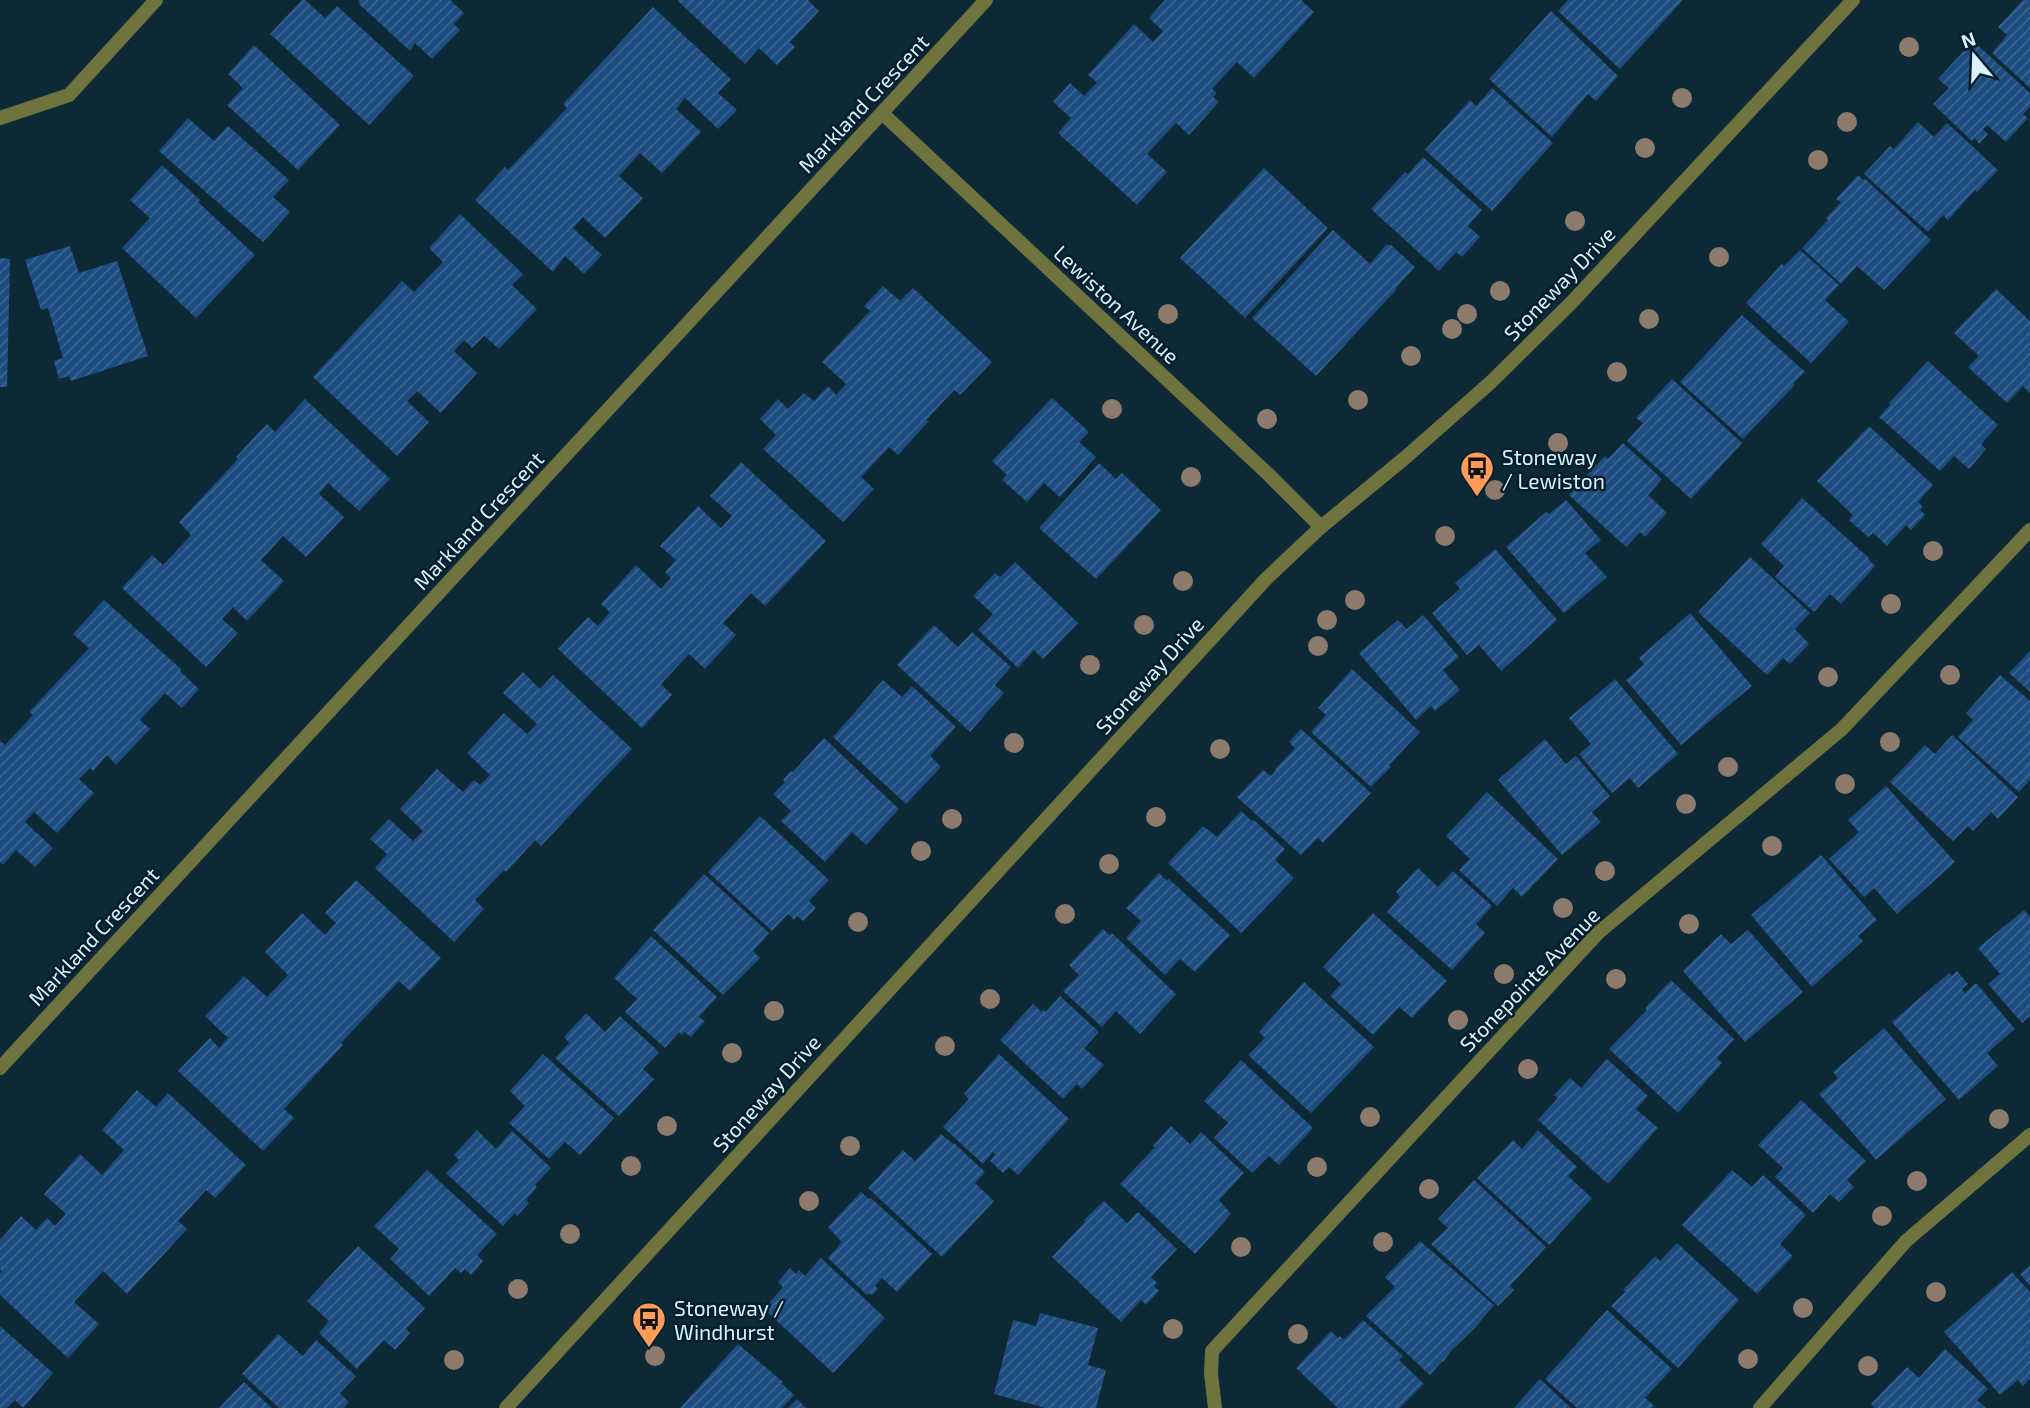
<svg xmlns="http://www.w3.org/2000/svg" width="2030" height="1408" font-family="'Exo 2',sans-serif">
<defs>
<pattern id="building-hatch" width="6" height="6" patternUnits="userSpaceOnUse" patternTransform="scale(1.75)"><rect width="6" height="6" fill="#1c4c80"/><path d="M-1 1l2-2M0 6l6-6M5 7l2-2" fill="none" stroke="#3c6693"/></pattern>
</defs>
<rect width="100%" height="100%" fill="#0e2936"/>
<g fill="url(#building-hatch)">
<path d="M302 0H305L325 18 337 6 414 76 369 125 270 34Z"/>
<path d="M358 0H450L464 13 454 24 460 30 432 59 415 43 410 51 358 3 360 2Z"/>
<path d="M677 0H808L819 11 790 42 795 47 777 65 759 48 745 64Z"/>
<path d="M1165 0H1301L1314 12 1254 78 1237 62 1212 89 1217 93 1213 97 1219 102 1189 135 1176 123 1147 154 1167 172 1137 205 1058 133 1071 118 1053 102 1070 83 1084 96 1097 82 1088 75 1134 24 1153 42 1163 31 1149 18Z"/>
<path d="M1568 0H1683L1620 69 1558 11Z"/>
<path d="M2023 0H2030V88L1992 53 2007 35 1998 27Z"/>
<path d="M653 7 731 79 718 93 737 110 718 129 685 98 676 109 701 132 662 173 640 153 619 176 643 198 605 238 583 217 573 228 602 255 584 274 565 256 553 272 475 200 505 167 508 170 537 140 567 108 563 104Z"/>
<path d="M1551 11 1618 76 1596 101 1588 94 1552 137 1489 79Z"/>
<path d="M1973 41 2030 93V107L2023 114 2028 118 2006 142 1987 125 1983 129 1988 134 1979 144 1975 138 1972 141 1933 104 1949 88 1938 79Z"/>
<path d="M254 45 340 125 298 170 227 105 243 88 228 74Z"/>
<path d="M1492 88 1553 143 1492 211 1425 150 1470 100 1476 106Z"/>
<path d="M188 118 214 141 228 126 289 180 273 197 290 212 263 242 159 151Z"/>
<path d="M1918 122 1934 137 1947 123 1998 170 1977 192 1975 190 1948 220 1943 215 1928 232 1864 174 1890 146 1894 149Z"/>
<path d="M1423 157 1482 210 1468 226 1480 237 1462 257 1456 252 1439 271 1371 209 1405 172 1408 174Z"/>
<path d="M162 165 200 200 198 202 255 255 196 318 122 248 150 218 130 200Z"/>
<path d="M1264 168 1328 228 1245 318 1180 258Z"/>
<path d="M1858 175 1863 180 1864 178 1931 240 1884 290 1857 266 1841 284 1802 248 1828 220 1826 218 1841 202 1836 199Z"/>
<path d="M460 214 523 274 512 285 537 309 499 349 484 336 472 348 464 340 454 351 477 373 441 413 417 391 407 401 429 422 397 456 313 377 402 281 414 292 443 262 429 248Z"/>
<path d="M1333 230 1370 264 1386 245H1391L1415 267 1396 288 1397 289 1316 376 1252 318Z"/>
<path d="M70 246 79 273 117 261 148 356 71 381 69 376 59 379 54 361 63 358 48 308 41 310 25 260Z"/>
<path d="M1800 250 1839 285 1825 300 1849 322 1811 363 1746 303 1782 264 1784 266Z"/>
<path d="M0 258 10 259 7 387H0Z"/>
<path d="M883 286 900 301 913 288 992 362 960 395 954 390 926 420 929 421 898 455 889 447 861 477 874 489 843 522 763 449 776 435 760 419 778 399 788 409 804 393 814 401 828 386 836 395 846 384 822 362 870 311 864 306Z"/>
<path d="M1996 289 2030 321V393L2023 386 2007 403 1968 367 1979 356 1954 333Z"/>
<path d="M1742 315 1805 372 1793 383 1795 385 1743 439 1680 382Z"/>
<path d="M1928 361 1998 425 1981 444 1986 449 1969 469 1954 456 1940 471 1879 417 1890 405 1889 403Z"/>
<path d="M1672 379 1742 443 1691 499 1627 441 1643 423 1636 418Z"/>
<path d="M1052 398 1089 432 1079 442 1096 457 1060 497 1044 483 1027 502 1002 480 1007 475 992 461Z"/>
<path d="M305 399 390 479 359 511 328 483 319 494 344 517 306 557 283 536 261 560 284 581 247 621 233 607 222 619 238 633 206 667 122 588 152 555 163 565 191 535 179 522 238 459 236 457 267 424 275 432Z"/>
<path d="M1869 426 1933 485 1918 502 1923 507 1920 510 1925 515 1911 530 1906 525 1887 546 1873 533 1868 537 1849 520 1853 515 1817 481Z"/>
<path d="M1623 443 1662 479 1648 495 1667 513 1645 537 1640 532 1626 547 1569 495 1605 456 1608 459Z"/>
<path d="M741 462 826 541 765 606 751 593 723 623 736 635 705 669 689 654 661 684 672 695 642 728 558 649 588 617 598 626 610 612 601 604 636 565 661 589 671 578 665 572 676 560 660 546 698 506 721 528 732 516 710 496Z"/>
<path d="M1099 463 1116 479 1122 473 1161 510 1096 579 1039 528Z"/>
<path d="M1802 498 1869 558 1868 559 1875 566 1841 604 1830 594 1814 612 1775 577 1784 566 1761 544Z"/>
<path d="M1566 500 1601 540 1585 553 1607 577 1564 613 1506 547 1546 512 1549 514Z"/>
<path d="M1495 549 1557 620 1501 671 1479 645 1467 655 1432 613 1460 589 1455 583Z"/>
<path d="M1750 557 1810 613 1795 629 1809 644 1790 664 1783 658 1767 675 1698 612Z"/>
<path d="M1015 562 1078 623 1043 659 1034 650 1018 668 978 630 993 614 973 596 995 573 1000 577Z"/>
<path d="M104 600 181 669 180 671 199 689 182 708 165 693 140 720 150 729 116 765 107 755 93 771 90 768 79 779 94 793 57 833 34 812 25 822 53 848 35 867 16 850 3 865 0 862V741L5 745 33 715 29 712 89 648 73 634Z"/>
<path d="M1690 613 1752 686 1681 745 1626 680 1644 664 1639 658Z"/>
<path d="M1423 615 1459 657 1443 670 1460 690 1435 711 1431 706 1416 720 1359 653 1398 620 1407 629Z"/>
<path d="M934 625 958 647 972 632 1011 667 995 685 1004 693 970 732 897 665Z"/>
<path d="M2030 651V692L2009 673Z"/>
<path d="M1352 669 1420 732 1389 765 1391 767 1371 787 1311 732 1326 715 1318 708Z"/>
<path d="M523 672 540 689 553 675 632 749 541 846 535 840 506 872 504 870 475 900 484 909 454 942 375 868 387 854 370 839 389 819 413 841 423 831 400 809 437 769 463 792 474 780 480 785 490 775 467 753 504 713 527 734 537 724 503 693Z"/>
<path d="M2000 675 2030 701V780L2019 792 1958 737 1973 720 1966 713Z"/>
<path d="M1615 679 1678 754 1638 788 1630 778 1612 793 1579 754 1591 744 1569 718Z"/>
<path d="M883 680 902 697 912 686 956 727 930 756 941 767 906 804 833 737Z"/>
<path d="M1301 729 1371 793 1323 843 1318 838 1301 855 1237 797 1263 770 1271 776 1276 770 1275 769 1295 748 1289 742Z"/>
<path d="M1952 735 2018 797 1998 819 1991 812 1973 831 1968 826 1953 841 1890 782 1925 745 1935 754Z"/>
<path d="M824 738 899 809 866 845 852 832 825 862 781 821 791 811 773 794 785 782 783 780 791 771 793 772Z"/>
<path d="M1545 739 1566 764 1576 756 1610 796 1592 812 1601 822 1562 855 1498 780Z"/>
<path d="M1886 786 1955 862 1897 914 1874 888 1864 897 1829 859 1859 832 1848 820Z"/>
<path d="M1487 792 1558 859 1522 897 1513 888 1497 906 1459 870 1470 859 1446 836Z"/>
<path d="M1241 811 1252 821 1254 820 1285 849 1275 860 1294 878 1241 933 1168 863 1203 826 1217 837Z"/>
<path d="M760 816 829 880 809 901 816 908 803 921 797 916 794 920 788 914 772 931 708 872Z"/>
<path d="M1821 855 1877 920 1858 936 1863 941 1812 987 1751 915Z"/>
<path d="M1418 868 1438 887 1453 871 1492 906 1476 924 1485 933 1452 970 1387 912 1400 897 1396 892Z"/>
<path d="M1159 873 1167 881 1169 879 1230 935 1195 972 1180 959 1165 975 1126 938 1141 921 1126 908Z"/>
<path d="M704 874 769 933 753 951 760 958 723 995 653 930Z"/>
<path d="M356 880 441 958 410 991 399 981 341 1043 343 1045 284 1109 294 1118 263 1151 178 1071 210 1038 219 1048 228 1038 205 1016 244 976 267 997 288 975 265 952 302 913 325 935 336 923 325 913Z"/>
<path d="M2024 910 2030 917V1016L2022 1023 1988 984 2000 974 1978 948Z"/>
<path d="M1373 913 1447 981 1412 1018 1399 1007 1373 1035 1330 996 1341 984 1323 967Z"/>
<path d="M1103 929 1110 935 1112 933 1176 994 1140 1034 1116 1011 1102 1027 1063 991 1079 975 1069 965Z"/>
<path d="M1748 930 1803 992 1745 1042 1683 971 1721 934 1731 944Z"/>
<path d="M651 936 717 997 699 1017 705 1021 691 1037 684 1032 682 1035 679 1032 665 1048 625 1012 637 999 614 978Z"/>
<path d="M1957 971 1968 984 1962 989 1965 993 1976 983 2015 1029 1987 1053 1998 1066 1959 1100 1892 1022 1949 973 1952 976Z"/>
<path d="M1671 980 1734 1039 1717 1058 1722 1063 1678 1113 1609 1049 1647 1010 1645 1008Z"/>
<path d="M1304 982 1374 1047 1311 1113 1248 1055 1265 1038 1259 1032Z"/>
<path d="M1060 996 1099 1032 1084 1048 1104 1065 1082 1089 1077 1084 1063 1099 1000 1040 1033 1004 1042 1012 1043 1009 1046 1012Z"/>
<path d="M586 1013 605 1032 620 1016 659 1052 643 1069 654 1079 619 1116 555 1058 569 1043 564 1037Z"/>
<path d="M1884 1028 1946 1099 1876 1160 1819 1094 1838 1078 1833 1072Z"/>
<path d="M543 1054 614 1118 580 1155 565 1142 549 1159 509 1123 525 1106 510 1091Z"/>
<path d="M999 1054 1069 1119 1018 1175 1009 1167 1003 1173 990 1161 995 1155 993 1152 983 1164 943 1127 969 1099 964 1094Z"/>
<path d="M1607 1059 1648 1096 1636 1109 1658 1128 1608 1184 1538 1120 1558 1098 1554 1095 1570 1078 1581 1088Z"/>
<path d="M1241 1060 1313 1128 1279 1165 1269 1156 1252 1173 1214 1138 1228 1123 1204 1101Z"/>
<path d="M137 1090 156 1107 168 1093 246 1165 215 1198 206 1190 178 1221 187 1229 127 1294 103 1271 74 1302 99 1324 68 1358 0 1295V1273L2 1271 0 1269V1240L21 1216 36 1230 47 1218 55 1226 66 1214 44 1194 80 1154 102 1175 124 1150 102 1130Z"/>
<path d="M1801 1100 1866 1161 1847 1180 1854 1187 1839 1202 1830 1194 1813 1213 1775 1177 1783 1168 1758 1145Z"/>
<path d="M1171 1126 1190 1144 1201 1132 1244 1173 1219 1200 1231 1214 1195 1254 1120 1184 1155 1147 1153 1146Z"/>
<path d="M477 1130 496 1149 512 1131 551 1168 535 1185 537 1187 526 1200 529 1203 517 1216 515 1213 503 1226 446 1173 459 1160 454 1155Z"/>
<path d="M1538 1130 1577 1167 1568 1176 1592 1198 1549 1245 1477 1178 1513 1140 1522 1149Z"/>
<path d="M941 1134 953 1144 954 1143 985 1172 975 1183 994 1201 942 1257 868 1188 903 1150 915 1161Z"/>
<path d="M427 1170 497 1234 477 1255 483 1261 471 1275 465 1269 461 1273 455 1268 429 1296 390 1259 399 1249 374 1226Z"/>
<path d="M1732 1170 1752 1187 1763 1175 1806 1215 1780 1244 1793 1256 1757 1294 1682 1225Z"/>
<path d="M1474 1180 1546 1247 1510 1286 1514 1290 1498 1306 1431 1244 1448 1228 1438 1219Z"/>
<path d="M861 1192 869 1199 871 1198 932 1254 897 1292 882 1278 875 1286 878 1289 872 1295 869 1293 867 1295 828 1258 842 1242 828 1227Z"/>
<path d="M1104 1201 1127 1223 1138 1212 1177 1249 1151 1277 1157 1283 1154 1286 1159 1291 1146 1305 1141 1300 1121 1322 1052 1257 1085 1222 1084 1220Z"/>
<path d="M1420 1241 1494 1305 1474 1329 1451 1351 1443 1362 1442 1361 1430 1375 1366 1316 1395 1287 1385 1277Z"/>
<path d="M1677 1243 1739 1300 1678 1368 1611 1306 1625 1292 1623 1290 1655 1256 1660 1261Z"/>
<path d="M358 1246 425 1308 406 1329 410 1333 395 1350 384 1340 357 1369 319 1333 329 1321 307 1301Z"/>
<path d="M821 1258 885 1318 833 1373 764 1309 783 1287 778 1282 790 1268 796 1274 799 1270 805 1276Z"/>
<path d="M2030 1266V1286L2020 1274Z"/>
<path d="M2012 1272 2030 1292V1379L2023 1386 2018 1380 2000 1395 1944 1332Z"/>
<path d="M1607 1310 1672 1369 1645 1398 1654 1406 1652 1408H1577L1545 1379Z"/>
<path d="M1040 1313 1098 1328 1088 1365 1106 1370 1096 1408H1046L994 1394 1013 1320 1036 1326Z"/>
<path d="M1363 1320 1403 1356 1399 1360 1424 1384 1400 1408H1338L1296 1368 1331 1331 1338 1338 1340 1336 1344 1340Z"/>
<path d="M0 1326 53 1373 23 1408 15 1400 7 1408H0Z"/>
<path d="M278 1334 303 1356 316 1340 356 1376 340 1393 349 1402 344 1408H279L242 1374Z"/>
<path d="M738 1344 783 1382 781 1383 794 1395 782 1408H680Z"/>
<path d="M1945 1349 1988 1389 1977 1400 1986 1408H1875L1871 1404 1907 1367 1919 1378Z"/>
<path d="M1540 1379 1571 1408H1514Z"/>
<path d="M244 1382 272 1408H219Z"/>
<path d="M797 1399 806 1408H788Z"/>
</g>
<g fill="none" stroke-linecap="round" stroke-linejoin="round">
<g stroke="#6f733d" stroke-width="14">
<path d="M882 113 1269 475 1321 527"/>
<path d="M0 118 69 95 156 0"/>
<path d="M0 1068 986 0"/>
<path d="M1215 1408 1211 1374 1212 1351 1598 933 1842 729 2030 530"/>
<path d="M1760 1408 1906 1241 2030 1135"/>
</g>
<path stroke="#6f733d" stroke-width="14" d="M506 1408 1266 579 1321 527 1406 457 1491 382 1572 302 1853 0"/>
</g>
<g fill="#8c7a6d">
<circle cx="1909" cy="47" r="10"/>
<circle cx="1682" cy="98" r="10"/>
<circle cx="1847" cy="122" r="10"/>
<circle cx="1645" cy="148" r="10"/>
<circle cx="1818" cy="160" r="10"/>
<circle cx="1575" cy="221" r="10"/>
<circle cx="1719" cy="257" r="10"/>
<circle cx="1500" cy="291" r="10"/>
<circle cx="1168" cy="314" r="10"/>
<circle cx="1467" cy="314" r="10"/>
<circle cx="1649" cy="319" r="10"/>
<circle cx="1452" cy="329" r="10"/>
<circle cx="1411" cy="356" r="10"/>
<circle cx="1617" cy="372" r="10"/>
<circle cx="1358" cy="400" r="10"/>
<circle cx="1112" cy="409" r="10"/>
<circle cx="1267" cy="419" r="10"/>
<circle cx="1558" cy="443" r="10"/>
<circle cx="1191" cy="477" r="10"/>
<circle cx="1495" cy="490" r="10"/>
<circle cx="1445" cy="536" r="10"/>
<circle cx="1933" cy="551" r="10"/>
<circle cx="1183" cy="581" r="10"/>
<circle cx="1355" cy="600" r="10"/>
<circle cx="1891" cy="604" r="10"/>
<circle cx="1327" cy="620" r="10"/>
<circle cx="1144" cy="625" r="10"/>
<circle cx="1318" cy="646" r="10"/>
<circle cx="1090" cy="665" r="10"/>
<circle cx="1950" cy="675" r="10"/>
<circle cx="1828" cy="677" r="10"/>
<circle cx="1890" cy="742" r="10"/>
<circle cx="1014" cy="743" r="10"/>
<circle cx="1220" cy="749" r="10"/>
<circle cx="1728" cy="767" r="10"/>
<circle cx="1845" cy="784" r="10"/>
<circle cx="1686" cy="804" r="10"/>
<circle cx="1156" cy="817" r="10"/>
<circle cx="952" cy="819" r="10"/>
<circle cx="1772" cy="846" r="10"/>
<circle cx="921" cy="851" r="10"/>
<circle cx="1109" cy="864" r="10"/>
<circle cx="1605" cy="871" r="10"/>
<circle cx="1563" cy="908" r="10"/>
<circle cx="1065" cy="914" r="10"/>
<circle cx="858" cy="922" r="10"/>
<circle cx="1689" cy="924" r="10"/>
<circle cx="1504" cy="974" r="10"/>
<circle cx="1616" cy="979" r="10"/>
<circle cx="990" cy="999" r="10"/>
<circle cx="774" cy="1011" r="10"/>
<circle cx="1458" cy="1020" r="10"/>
<circle cx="945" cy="1046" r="10"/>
<circle cx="732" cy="1053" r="10"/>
<circle cx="1528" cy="1069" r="10"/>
<circle cx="1370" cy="1117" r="10"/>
<circle cx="1999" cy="1119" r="10"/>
<circle cx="667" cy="1126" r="10"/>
<circle cx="850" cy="1146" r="10"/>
<circle cx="631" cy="1166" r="10"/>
<circle cx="1317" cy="1167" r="10"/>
<circle cx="1917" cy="1181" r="10"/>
<circle cx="1429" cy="1189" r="10"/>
<circle cx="809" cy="1201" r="10"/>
<circle cx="1882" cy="1216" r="10"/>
<circle cx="570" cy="1234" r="10"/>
<circle cx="1383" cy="1242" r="10"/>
<circle cx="1241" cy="1247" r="10"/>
<circle cx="518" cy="1289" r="10"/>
<circle cx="1936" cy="1292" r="10"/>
<circle cx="1803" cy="1308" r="10"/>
<circle cx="1173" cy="1329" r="10"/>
<circle cx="1298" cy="1334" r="10"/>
<circle cx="655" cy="1356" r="10"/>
<circle cx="1748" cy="1359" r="10"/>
<circle cx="454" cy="1360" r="10"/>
<circle cx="1868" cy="1366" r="10"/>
</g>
<defs>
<g id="bus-pin" transform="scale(1.75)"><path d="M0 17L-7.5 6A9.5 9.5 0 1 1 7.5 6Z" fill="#fe9b59" stroke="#041f2c"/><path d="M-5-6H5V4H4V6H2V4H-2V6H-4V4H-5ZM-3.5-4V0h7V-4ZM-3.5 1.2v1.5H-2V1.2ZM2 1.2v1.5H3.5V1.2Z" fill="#111"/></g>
</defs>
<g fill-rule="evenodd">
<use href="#bus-pin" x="1477" y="468"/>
<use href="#bus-pin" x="649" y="1319"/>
</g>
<g text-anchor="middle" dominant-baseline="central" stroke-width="5" stroke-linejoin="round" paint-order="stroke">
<g font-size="21" fill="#daf1fe" stroke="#041f2c">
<text transform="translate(863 103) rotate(-47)">Markland Crescent</text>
<text transform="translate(1559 283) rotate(-46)">Stoneway Drive</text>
<text transform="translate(1117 304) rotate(43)">Lewiston Avenue</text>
<text transform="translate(478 520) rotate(-47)">Markland Crescent</text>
<text transform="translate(1149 675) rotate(-48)">Stoneway Drive</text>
<text transform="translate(93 936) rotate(-47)">Markland Crescent</text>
<text transform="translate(1529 979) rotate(-46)">Stonepointe Avenue</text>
<text transform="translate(766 1093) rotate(-48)">Stoneway Drive</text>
</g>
<g font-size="21" fill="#daf1fe" stroke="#041f2c" text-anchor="start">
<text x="1502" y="456">Stoneway<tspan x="1502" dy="24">/ Lewiston</tspan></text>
<text x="674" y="1307">Stoneway /<tspan x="674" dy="24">Windhurst</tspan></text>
</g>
</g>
<g transform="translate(1974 56) rotate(341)" stroke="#041f2c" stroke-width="5" paint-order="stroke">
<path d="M0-5L12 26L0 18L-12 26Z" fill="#daf1fe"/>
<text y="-10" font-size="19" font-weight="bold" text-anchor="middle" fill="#daf1fe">N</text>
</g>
</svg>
